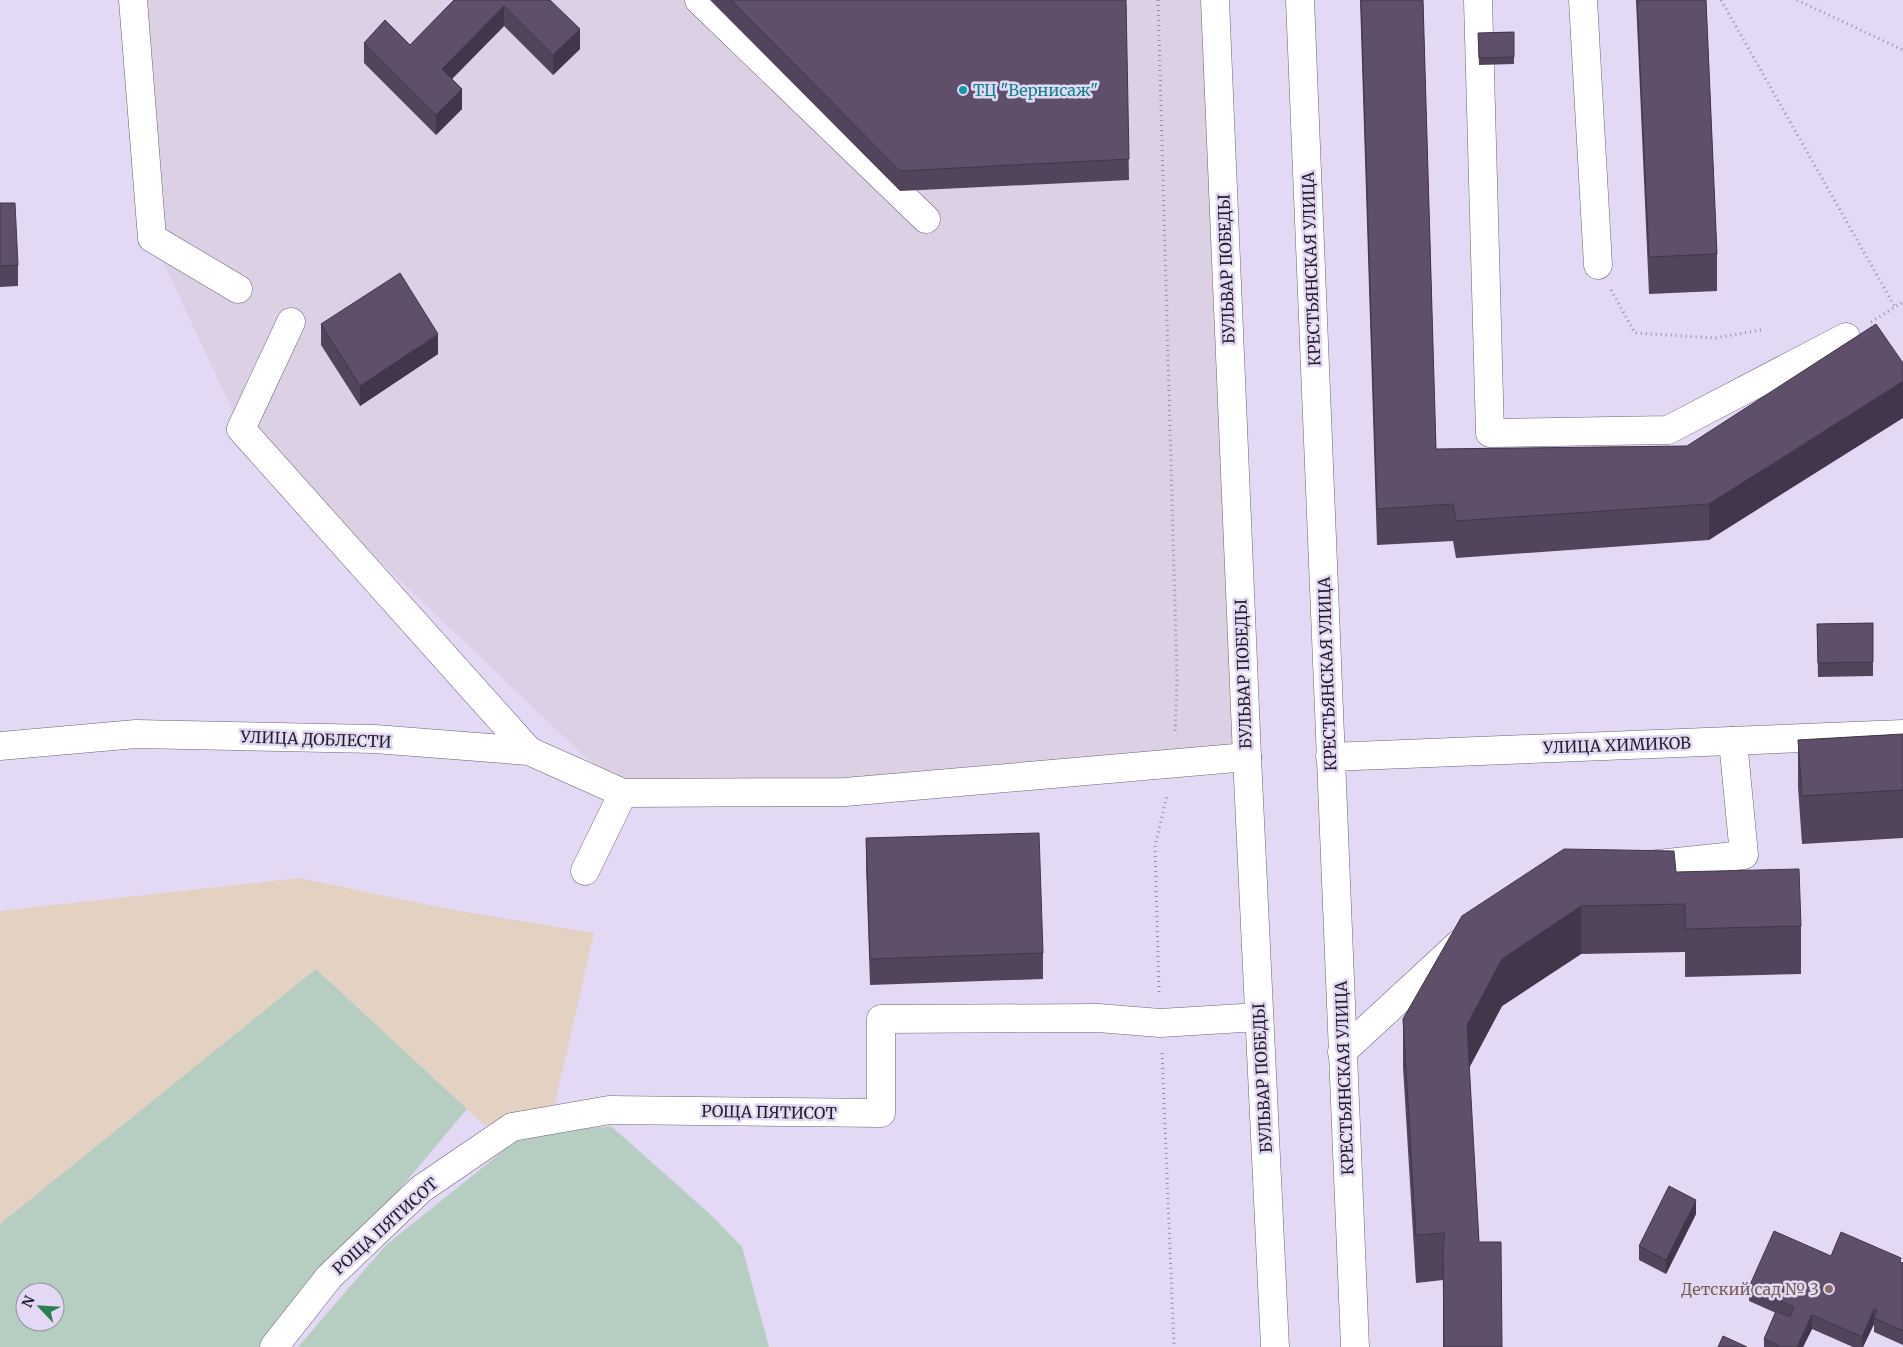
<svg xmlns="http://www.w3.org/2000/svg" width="1903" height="1347" font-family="Merriweather,serif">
<rect width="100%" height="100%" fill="#e4d9f5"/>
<path fill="#dbd0e4" d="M145 0H1212L1247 757 623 793 241 429 152 238Z"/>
<path fill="#e3d2c1" d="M299 878 448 909 594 933 553 1112 484 1125 316 969 0 1228V911Z"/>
<g fill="#b5cec1" fill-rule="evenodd">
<path d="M316 969 467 1109 267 1347H0V1224ZM25 1292H55V1322H25Z"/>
<path d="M611 1126 711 1215 742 1247 769 1347H298L386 1245 523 1135Z"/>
</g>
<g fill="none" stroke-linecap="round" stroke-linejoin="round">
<g stroke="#6c617a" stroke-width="29">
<g id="minor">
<path d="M133 0 152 238 238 289"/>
<path d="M699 0 926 219"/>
<path d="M1215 0 1247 757 1275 1347"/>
<path d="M1300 0 1355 1347"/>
<path d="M1478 0 1490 433 1668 430 1846 337"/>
<path d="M1583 0 1598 265"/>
<path d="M291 322 241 429 529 751"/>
<path d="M0 746 136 734 375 739 529 751 623 793 845 792 1247 757"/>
<path d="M1330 757 1903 734"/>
<path d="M1639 866 1744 855 1733 741"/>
<path d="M585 871 623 793"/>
<path d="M1342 1052 1460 943"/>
<path d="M274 1347 329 1277 421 1189 512 1127 609 1110 881 1113V1019L1098 1018 1160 1023 1259 1017"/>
</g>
</g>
<g stroke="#968ea3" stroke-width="3" stroke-dasharray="1 4" stroke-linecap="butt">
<path d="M1158 0 1177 679 1175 734"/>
<path d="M1721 0 1895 307"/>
<path d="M1797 0 1903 50"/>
<path d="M1611 290 1635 333 1715 338 1761 330"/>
<path d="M1871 322 1903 302"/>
<path d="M1159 992 1155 846 1167 795"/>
<path d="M1162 1053 1174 1347"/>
</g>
<use href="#minor" stroke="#fff" stroke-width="28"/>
</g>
<g fill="#52445b">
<path d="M454 0H550L580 49 553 75 504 26 452 79 462 109 436 135 364 63V43L410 45Z"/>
<path d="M710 0H1126L1129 180 900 191Z"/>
<path d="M1360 0H1423L1436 449 1687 446 1876 324 1709 540 1456 558 1453 541 1377 545Z"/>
<path d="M1636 0H1706L1717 254V291L1649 294Z"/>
<path d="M1514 32V64L1479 65 1478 33Z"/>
<path d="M0 203 18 265V286L0 287Z"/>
<path d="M321 324 438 354 360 406 321 345Z"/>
<path d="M1873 623V676L1818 677 1817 624Z"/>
<path d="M1903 734V838L1802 844 1798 787V740Z"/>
<path d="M866 838 1043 953V979L870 985 866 865Z"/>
<path d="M1676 872 1801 926V974L1685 977V952L1581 954 1502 1006 1469 1068 1479 1242 1502 1347H1443V1280L1416 1283 1403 1067V1019L1462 916Z"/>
<path d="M1696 1214 1666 1274 1639 1260V1246Z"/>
<path d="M1831 1256 1903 1263V1345L1874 1332V1324L1863 1347H1853L1812 1329 1803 1347H1764V1339L1776 1313 1749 1301V1287Z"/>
</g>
<g fill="#42374a">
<path d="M504 6V26L442 89V69Z"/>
<path d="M580 29V49L553 75V55Z"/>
<path d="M462 89V109L436 135V115Z"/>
<path d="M438 334V354L360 406V386Z"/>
<path d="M1903 381V418L1709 540V504Z"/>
<path d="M1581 906V954L1502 1006 1467 1072V1025L1502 959Z"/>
<path d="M1696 1200V1214L1666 1274V1260Z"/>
<path d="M1874 1309V1324L1863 1347H1862V1337Z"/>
<path d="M1812 1315V1329L1803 1347H1797Z"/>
</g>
<g fill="#5f4f6a" stroke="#42374a">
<path d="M454 0H550L580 29 553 55 504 6 442 69 462 89 436 115 364 43 385 20 410 45Z"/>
<path d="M731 0H1126L1129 159 900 171Z"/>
<path d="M1361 0H1423L1436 449 1687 446 1876 324 1903 363V381L1709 504 1456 521 1453 504 1377 509Z"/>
<path d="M1637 0H1706L1717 254 1649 257Z"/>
<path d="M1514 32V57L1479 58 1478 33Z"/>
<path d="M0 203H15L18 265 0 266Z"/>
<path d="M400 273 438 334 360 386 321 324Z"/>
<path d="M1873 623V662L1818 663 1817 624Z"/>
<path d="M1903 734V790L1802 796 1798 740Z"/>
<path d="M1039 833 1043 953 870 959 866 838Z"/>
<path d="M1564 849 1674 851 1676 872 1799 869 1801 926 1685 929V904L1581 906 1502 959 1467 1025 1479 1242H1501L1502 1347H1444L1443 1248 1445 1233 1416 1235 1403 1019 1462 916Z"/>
<path d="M1669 1186 1696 1200 1666 1260 1639 1246Z"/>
<path d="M1774 1231 1831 1256 1841 1232 1901 1258 1900 1262 1903 1263V1331L1874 1318 1877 1310 1874 1309 1862 1337 1812 1315 1797 1347H1777L1778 1345 1764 1339 1776 1311 1790 1317 1794 1307 1749 1287Z"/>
<path d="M1723 1336 1747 1347H1718Z"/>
</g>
<circle fill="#0f9aa8" stroke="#e4d9f5" stroke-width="2" cx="963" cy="90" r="5"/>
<circle fill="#8d6e63" stroke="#e4d9f5" stroke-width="2" cx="1829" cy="1289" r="5"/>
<g text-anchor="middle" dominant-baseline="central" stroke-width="5" stroke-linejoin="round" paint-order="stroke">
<g font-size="16" fill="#0d838f" stroke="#e4d9f5" text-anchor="start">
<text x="973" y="90">ТЦ "Вернисаж"</text>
</g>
<g font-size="16" fill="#211d27" stroke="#e4d9f5">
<text transform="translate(1226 269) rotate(-92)">БУЛЬВАР ПОБЕДЫ</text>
<text transform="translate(1311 269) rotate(-92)">КРЕСТЬЯНСКАЯ УЛИЦА</text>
<text transform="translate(1243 674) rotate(-92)">БУЛЬВАР ПОБЕДЫ</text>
<text transform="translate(1327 674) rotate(-92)">КРЕСТЬЯНСКАЯ УЛИЦА</text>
<text transform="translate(316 739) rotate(2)">УЛИЦА ДОБЛЕСТИ</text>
<text transform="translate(1617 745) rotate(-2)">УЛИЦА ХИМИКОВ</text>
<text transform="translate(1262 1078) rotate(-93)">БУЛЬВАР ПОБЕДЫ</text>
<text transform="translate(1344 1078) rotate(-92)">КРЕСТЬЯНСКАЯ УЛИЦА</text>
<text transform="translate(769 1112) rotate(1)">РОЩА ПЯТИСОТ</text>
<text transform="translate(385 1226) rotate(-42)">РОЩА ПЯТИСОТ</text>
</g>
<g font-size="16" fill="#785e54" stroke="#e4d9f5" text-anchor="end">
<text x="1819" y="1289">Детский сад № 3</text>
</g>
</g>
<g transform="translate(40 1307) rotate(295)"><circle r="24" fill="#e4d9f5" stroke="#968ea3"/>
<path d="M0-4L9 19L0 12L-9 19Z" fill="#2d8051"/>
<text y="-8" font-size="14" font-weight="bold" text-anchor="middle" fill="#211d27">N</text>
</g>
</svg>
